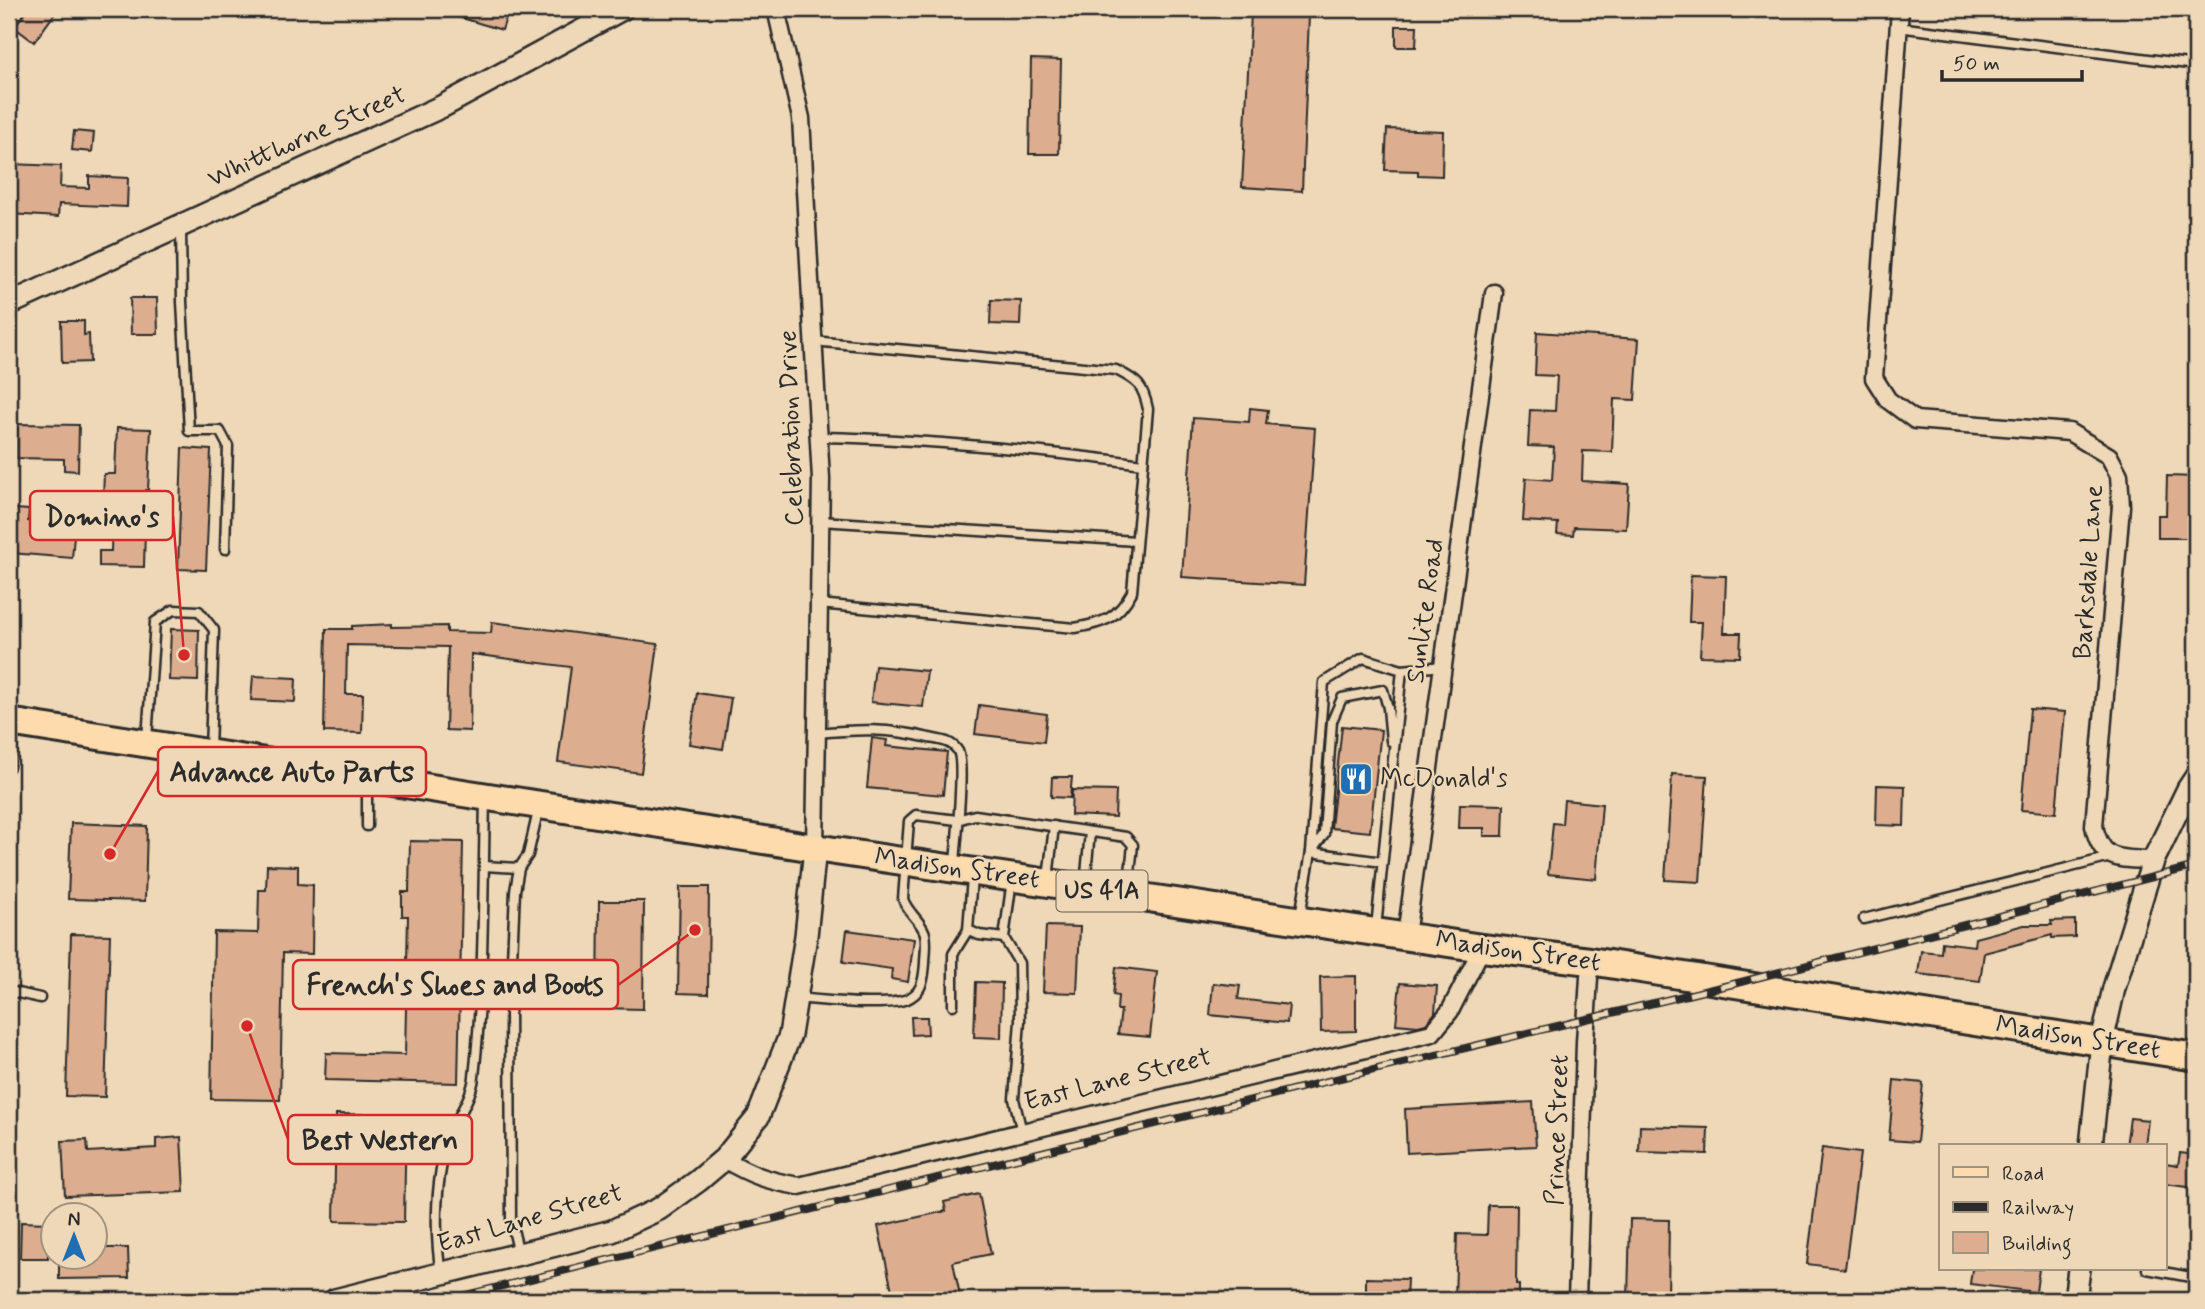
<svg xmlns="http://www.w3.org/2000/svg" width="2205" height="1309" font-family="Mynerve,sans-serif">
<rect width="100%" height="100%" fill="#eed8b7"/>
<filter id="ink" filterUnits="userSpaceOnUse"><feTurbulence type="fractalNoise" baseFrequency=".0143" numOctaves="2"/><feDisplacementMap in="SourceGraphic" scale="14" xChannelSelector="R" yChannelSelector="G"/><feConvolveMatrix kernelMatrix="1 2 1 2 8 2 1 2 1" color-interpolation-filters="sRGB"/></filter>
<g filter="url(#ink)">
<g fill="#ddad8f" stroke="#2b2b2b" stroke-width="2">
<path d="M28 9H58L34 42 14 27Z"/>
<path d="M445 9H509L502 30 445 13Z"/>
<path d="M1251 13 1309 15 1302 191 1242 187Z"/>
<path d="M1396 26H1417L1416 47H1396Z"/>
<path d="M1031 59 1061 60 1059 154H1029Z"/>
<path d="M1387 129 1443 131 1442 176 1418 175V171L1385 170Z"/>
<path d="M74 131 94 133 92 152 72 150Z"/>
<path d="M9 164 61 166 60 187 89 188V176L128 178 127 207 59 204 58 217 9 214Z"/>
<path d="M130 298H157L158 334H131Z"/>
<path d="M991 300 1021 301 1020 325 990 324Z"/>
<path d="M61 321H84V335L89 334 90 362 62 363Z"/>
<path d="M1537 332 1639 339 1635 400 1614 399 1612 452 1583 451 1582 481 1629 484 1626 529 1574 527 1573 535 1557 534 1558 523 1523 521 1526 478 1552 480 1554 447 1528 446 1530 410 1555 411 1557 376 1535 375Z"/>
<path d="M1250 408 1268 410 1266 424 1315 428 1304 585 1182 577 1193 418 1249 422Z"/>
<path d="M17 424 79 425 78 471 64 470V459L16 458Z"/>
<path d="M117 428 151 429 148 490H146L144 567 99 566V551H111L112 517H102L104 474H115Z"/>
<path d="M182 448 211 450 206 570 178 569Z"/>
<path d="M2167 476 2196 477V538H2158V515H2166Z"/>
<path d="M15 509 29 510 28 521 75 525 72 558 11 553Z"/>
<path d="M1691 575 1726 576 1724 633H1741L1740 657 1700 656 1702 622H1689Z"/>
<path d="M492 622 658 644 641 773 558 762 571 667 471 654 470 731 446 730 448 647 347 645 346 694H363L362 733 324 732 326 629H352V626L392 624V627L447 626V632L491 633Z"/>
<path d="M171 629 199 630 198 681 169 680Z"/>
<path d="M875 666 927 671 923 707 871 702Z"/>
<path d="M253 676 296 678 295 702 251 700Z"/>
<path d="M697 693 731 698 723 749 689 744Z"/>
<path d="M979 705 1047 714 1044 742 975 734Z"/>
<path d="M2030 709 2065 712 2056 813 2021 810Z"/>
<path d="M1342 726 1381 730 1370 832 1331 828Z"/>
<path d="M872 738 887 740 886 746 947 752 943 795 867 788Z"/>
<path d="M1672 774 1707 776 1700 882 1665 880Z"/>
<path d="M1052 777H1072L1070 798 1051 797Z"/>
<path d="M1877 785 1905 786 1904 826 1876 825Z"/>
<path d="M1072 790 1116 791 1115 817 1071 815Z"/>
<path d="M1564 800 1602 804 1596 879 1548 874 1553 823 1562 824Z"/>
<path d="M1460 804 1504 805 1503 836H1484V828H1459Z"/>
<path d="M71 823 147 826 145 901 68 899Z"/>
<path d="M410 841 463 842 458 1083 325 1080 326 1053 405 1055 408 916H402V892H409Z"/>
<path d="M267 865 298 866V884L313 885 312 954 283 953 280 1100 211 1099 214 932 258 933 259 890H266Z"/>
<path d="M680 887H709L708 994 678 993Z"/>
<path d="M599 901H644L643 1009 598 1008Z"/>
<path d="M2075 920V937L2052 938V935L1984 953 1980 981 1918 974 1921 951 1941 953 1942 942 1974 946 1975 938 2024 925H2052L2051 921Z"/>
<path d="M1046 926 1080 927 1077 993 1043 992Z"/>
<path d="M847 930 914 939 908 982 891 979 892 969 843 962Z"/>
<path d="M71 934 110 935 105 1097 66 1096Z"/>
<path d="M1116 967 1157 972 1150 1037 1118 1034 1121 1010H1117L1118 996 1113 995Z"/>
<path d="M1356 976V1031L1321 1032 1320 977Z"/>
<path d="M976 982 1002 983 1001 1038 974 1037Z"/>
<path d="M1213 983 1240 986 1238 999 1289 1005 1287 1023 1210 1015Z"/>
<path d="M1400 983 1437 986 1435 1013 1426 1024 1418 1026 1396 1024Z"/>
<path d="M911 1017H927L928 1034 912 1035Z"/>
<path d="M1894 1080 1923 1083 1917 1142 1889 1140Z"/>
<path d="M1533 1102 1536 1146 1407 1153 1405 1109Z"/>
<path d="M336 1114 406 1115 404 1222 334 1221Z"/>
<path d="M2130 1118 2148 1120 2145 1146H2126Z"/>
<path d="M1640 1126 1708 1128 1707 1154 1639 1152Z"/>
<path d="M181 1137 184 1192 65 1196 62 1141 87 1140 88 1152 156 1148V1139Z"/>
<path d="M1822 1148 1860 1153 1845 1269 1807 1264Z"/>
<path d="M2180 1153 2196 1155V1188L2165 1184V1163L2178 1165Z"/>
<path d="M979 1194 991 1254 953 1262 961 1300H894L878 1226 946 1211 944 1202Z"/>
<path d="M1488 1205H1517L1516 1285H1519V1300H1455L1457 1234 1487 1235Z"/>
<path d="M1630 1219 1669 1220 1668 1300H1628Z"/>
<path d="M21 1222 48 1223V1258H20Z"/>
<path d="M94 1248H128L129 1278 59 1279V1256H94Z"/>
<path d="M1972 1269H2039L2036 1292 1970 1284Z"/>
<path d="M1366 1278 1407 1279 1406 1300H1366Z"/>
</g>
<g fill="none" stroke-linecap="round" stroke-linejoin="round">
<g stroke="#2b2b2b" stroke-width="13">
<g id="service">
<path d="M1898 27 2196 65"/>
<path d="M181 229 182 302 189 431H220L228 446 225 549"/>
<path d="M813 341 1116 370C1138 381 1143 385 1148 409L1132 592C1117 619 1104 623 1075 628L819 604"/>
<path d="M819 437C927 439 1036 450 1143 464"/>
<path d="M820 521 1136 541"/>
<path d="M1402 670 1443 666"/>
<path d="M817 733C858 729 889 728 929 738 940 740 952 741 958 751 965 764 956 845 955 864"/>
<path d="M147 739 155 622 173 610 199 611 214 630 210 751"/>
<path d="M9 767 15 725"/>
<path d="M367 781V826"/>
<path d="M1382 862 1311 852 1324 834 1332 721 1342 698 1383 690 1388 708 1391 741"/>
<path d="M484 866 519 868"/>
<path d="M972 877 968 930 979 935 1004 938"/>
<path d="M1048 879 1054 826"/>
<path d="M1012 880 1004 938 1019 963 1020 1021 1014 1099 1022 1132"/>
<path d="M1085 885 1090 832"/>
<path d="M1300 916 1311 852 1324 682 1363 658 1402 670 1376 928"/>
<path d="M1864 919 2111 857"/>
<path d="M9 991 40 998"/>
<path d="M797 998C820 1000 894 1009 911 997 923 990 924 976 925 963 925 954 928 939 924 931 919 919 907 912 903 899L909 821 916 815 957 820 975 815 1126 837 1133 845 1128 891"/>
<path d="M953 1005V954L968 930"/>
<path d="M519 1254 511 1221 510 1005 515 891 519 868 528 855 539 807"/>
<path d="M2147 1269 2196 1278"/>
<path d="M441 1273C434 1233 435 1174 450 1136 457 1117 472 1097 474 1077 484 985 483 892 485 799"/>
</g>
</g>
<g stroke="#2b2b2b" stroke-width="21">
<g id="minor">
<path d="M776 9 801 118 821 479 815 848"/>
<path d="M1900 9 1874 378 1888 400 1915 420 2069 432 2109 456 2119 475 2121 506 2094 826C2102 864 2120 857 2153 861"/>
<path d="M1406 936 1494 293"/>
<path d="M724 1159C751 1175 768 1181 799 1186L1432 1033 1450 1011 1482 948"/>
<path d="M1577 1300 1585 1042 1590 961"/>
</g>
</g>
<g stroke="#2b2b2b" stroke-width="26">
<g id="tertiary">
<path d="M9 304 443 106 622 9"/>
<path d="M2091 1146 2102 1042 2114 988 2153 861 2188 789 2196 777"/>
<path d="M335 1300 612 1231 659 1209 698 1181 724 1159 758 1117 790 1035 806 936 815 848"/>
<path d="M2075 1300 2079 1269"/>
</g>
</g>
<g stroke="#2b2b2b" stroke-width="32">
<path id="primary" d="M9 722 815 848 1482 948 1590 961 2196 1057"/>
</g>
<use href="#service" stroke="#eed8b7" stroke-width="8"/>
<use href="#minor" stroke="#eed8b7" stroke-width="16"/>
<use href="#tertiary" stroke="#eed8b7" stroke-width="21"/>
<use href="#primary" stroke="#fedbac" stroke-width="26"/>
<g stroke="#2b2b2b" stroke-width="8">
<path id="rail" d="M446 1300 1336 1079 1733 984 2196 866"/>
</g>
<use href="#rail" stroke="#eed8b7" stroke-width="5" stroke-dasharray="16" stroke-linecap="butt"/>
</g>
</g>
<defs>
<g id="restaurant-square" transform="scale(1.75)"><rect x="-9" y="-9" width="18" height="18" rx="4" fill="#1f6fb2" stroke="#eed8b7"/><path d="M-5-6h1v4h1v-4h1v4h1v-4h1v5L-1.5 .5V6h-2V.5L-5-1ZM5-6V6H3V1.5H1.5Q1.5-4 5-6Z" fill="#fff"/></g>
</defs>
<g fill-rule="evenodd">
<use href="#restaurant-square" x="1356" y="779"/>
</g>
<g text-anchor="middle" dominant-baseline="central" stroke-width="5" stroke-linejoin="round" paint-order="stroke">
<rect fill="#eed8b7" stroke="#665f55" stroke-width="2" x="1056.5" y="870.5" width="91" height="41" rx="5"/>
<g font-size="24" font-weight="bold" fill="#2b2b2b">
<text x="1102" y="891">US 41A</text>
</g>
<g font-size="26" fill="#2b2b2b" stroke="#eed8b7">
<text transform="translate(307 137) rotate(-24)">Whitthorne Street</text>
<text transform="translate(792 428) rotate(-92)">Celebration Drive</text>
<text transform="translate(2089 572) rotate(-86)">Barksdale Lane</text>
<text transform="translate(1426 611) rotate(-82)">Sunlite Road</text>
<text transform="translate(957 869) rotate(8)">Madison Street</text>
<text transform="translate(1518 952) rotate(8)">Madison Street</text>
<text transform="translate(2078 1038) rotate(9)">Madison Street</text>
<text transform="translate(1118 1080) rotate(-14)">East Lane Street</text>
<text transform="translate(1558 1130) rotate(-88)">Prince Street</text>
<text transform="translate(530 1219) rotate(-16)">East Lane Street</text>
</g>
<g font-size="26" fill="#2b2b2b" stroke="#eed8b7" text-anchor="start">
<text x="1380" y="779">McDonald's</text>
</g>
</g>
<path fill="none" stroke="#d62828" stroke-width="2.5" d="M184 655L173 516M110 854L158 771M695 930L618 985M247 1026L288 1139"/>
<g fill="#d62828" stroke="#eed8b7" stroke-width="2.5">
<circle cx="184" cy="655" r="7"/>
<circle cx="110" cy="854" r="7"/>
<circle cx="695" cy="930" r="7"/>
<circle cx="247" cy="1026" r="7"/>
</g>
<g fill="#eed8b7" stroke="#d62828" stroke-width="2.5">
<rect x="30" y="491" width="143" height="49" rx="7"/>
<rect x="158" y="747" width="268" height="49" rx="7"/>
<rect x="293" y="960" width="325" height="49" rx="7"/>
<rect x="288" y="1115" width="184" height="49" rx="7"/>
</g>
<g font-size="28" text-anchor="middle" font-weight="bold" fill="#2b2b2b">
<text x="102" y="526">Domino's</text>
<text x="292" y="781">Advance Auto Parts</text>
<text x="455" y="994">French's Shoes and Boots</text>
<text x="380" y="1149">Best Western</text>
</g>
<rect width="2205" height="1309" fill="none" stroke="#eed8b7" stroke-width="35"/>
<rect x="18" y="18" width="2170" height="1274" fill="none" stroke="#2b2b2b" stroke-width="2.5" filter="url(#ink)"/>
<rect x="1939" y="1144" width="228" height="126" fill="#eed8b7" stroke="#a0937f" stroke-width="2"/>
<rect x="1953" y="1167" width="35" height="10" fill="#fedbac" stroke="#a0937f" stroke-width="2"/>
<text x="2002" y="1180" font-size="21" fill="#2b2b2b">Road</text>
<rect x="1953" y="1202" width="35" height="10" fill="#2b2b2b" stroke="#a0937f" stroke-width="2"/>
<text x="2002" y="1214" font-size="21" fill="#2b2b2b">Railway</text>
<rect x="1953" y="1232" width="35" height="21" fill="#ddad8f" stroke="#a0937f" stroke-width="2"/>
<text x="2002" y="1250" font-size="21" fill="#2b2b2b">Building</text>
<g transform="translate(74 1236)"><circle r="33" fill="#eed8b7" stroke="#a0937f" stroke-width="2"/>
<path d="M0-5L12 26L0 18L-12 26Z" fill="#1f6fb2"/>
<text y="-10" font-size="19" font-weight="bold" text-anchor="middle" fill="#2b2b2b">N</text>
</g>
<path d="M1942 70v10h140v-10" fill="none" stroke="#2b2b2b" stroke-width="3.5"/>
<text x="1953" y="70" font-size="21" fill="#2b2b2b" stroke="#eed8b7" stroke-width="5" paint-order="stroke">50 m</text>
</svg>
